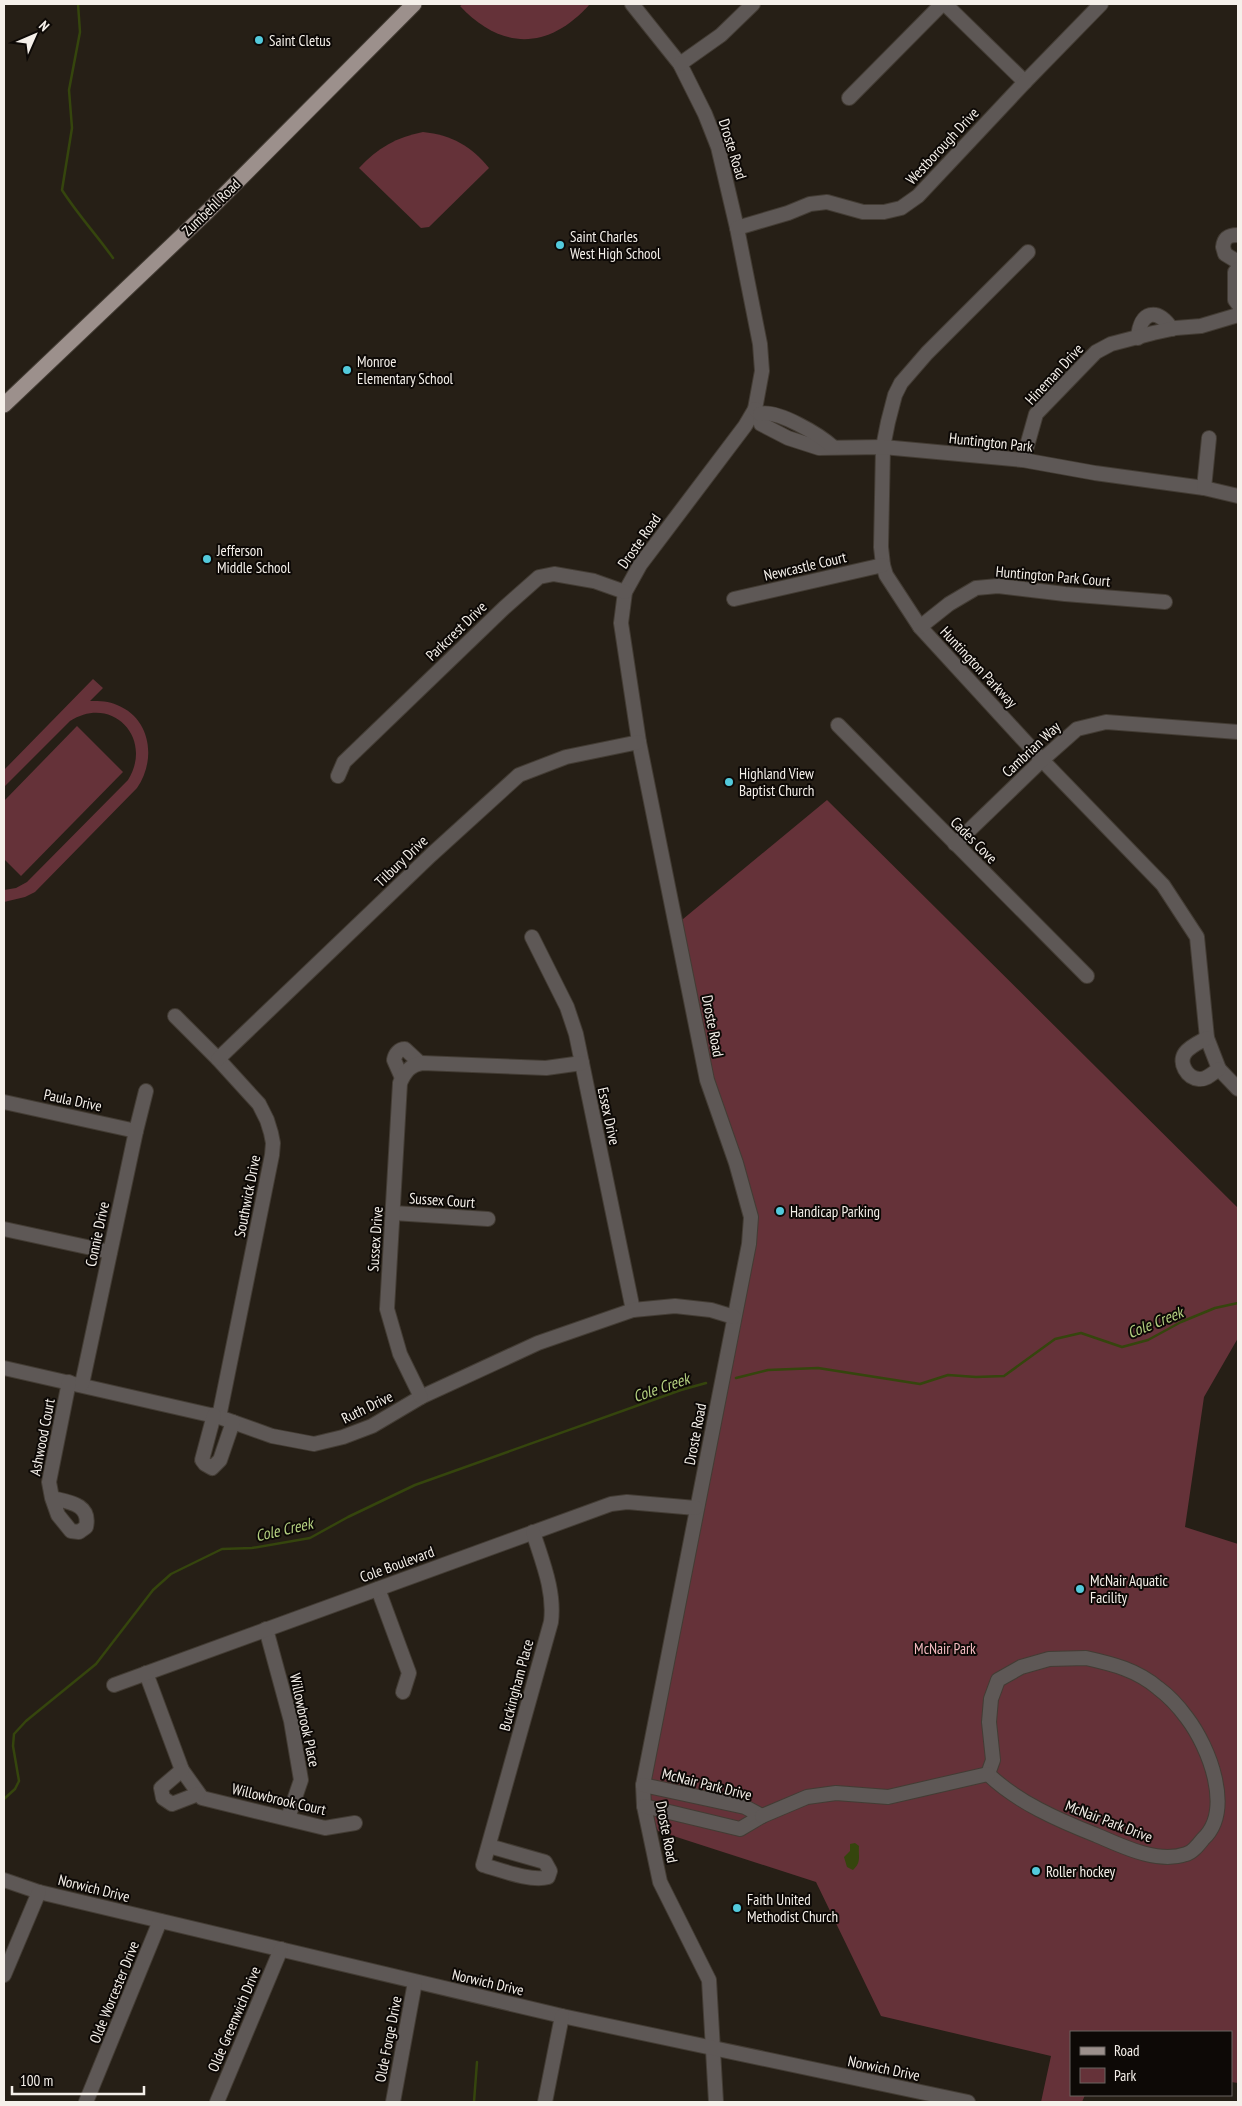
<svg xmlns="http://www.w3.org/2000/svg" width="1242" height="2106" font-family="'PT Sans Narrow',sans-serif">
<rect width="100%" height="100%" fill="#261f16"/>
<g fill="#653239">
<path d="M463 4H590C549 50 502 51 460 6Z"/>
<path d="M423 132C452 135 471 146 489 168L429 227 421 228 359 168C377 148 397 137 423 132Z"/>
<path d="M93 679 103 688 90 701C100 701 109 701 117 705 152 719 156 761 137 788L35 892 25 897 4 902V890L16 888 27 882 128 780C154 738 112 694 70 721L4 787V770Z"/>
<path d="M77 726 123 772 21 876 4 859V801Z"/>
<path d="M827 800 1238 1208V1338L1204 1397 1185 1527 1238 1544V2083L1231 2082V2032H1071V2095H1085L1082 2102H1041L1051 2056 881 2016 816 1882 658 1831 643 1798 751 1217 707 1080 677 924Z"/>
</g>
<path fill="#35450d" d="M855 1843 859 1846C858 1856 862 1862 853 1870L847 1867 844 1857 850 1851V1844Z"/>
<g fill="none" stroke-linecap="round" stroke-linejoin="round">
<g stroke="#35450d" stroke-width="2.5">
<path d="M78 4 80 32 69 90 72 128 62 190C78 215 96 234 113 258"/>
<path d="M736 1378 768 1370 818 1368 920 1384 948 1375 976 1377 1004 1376 1055 1339 1081 1333 1122 1347 1148 1340 1181 1322 1215 1308 1238 1303"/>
<path d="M4 1799 15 1789 19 1781 13 1746 14 1734 26 1721 96 1664 153 1590 171 1574 222 1549 252 1548 310 1538 348 1517 415 1485 681 1390 706 1383"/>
<path d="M474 2102 477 2062"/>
</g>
<g stroke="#433c34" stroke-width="16">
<g id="minor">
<path d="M632 4 680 64 705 114 718 147 737 228 760 344 762 371 755 409 745 426 640 565 625 592 621 623 639 742 707 1080 736 1163 751 1217 749 1244 643 1785 644 1806 660 1882 709 1980 716 2102"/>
<path d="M945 4 1025 82"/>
<path d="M680 64 721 35 753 4"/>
<path d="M849 98 942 4"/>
<path d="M737 228 788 213 810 204 827 202 863 212H884L901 208 918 196 1025 82 1101 4"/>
<path d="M1238 235C1229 235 1224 237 1223 247L1225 254 1238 262"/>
<path d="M1028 252 927 353 901 383 895 395 888 422 883 447 881 547 883 565 886 575 920 627 1042 760 1163 885 1197 937 1207 1038 1219 1069 1238 1089"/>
<path d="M1238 269 1235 272V300L1238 304"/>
<path d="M1138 338C1140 311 1157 307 1172 329"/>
<path d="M755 409 760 414 761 424 788 438 819 448 883 447 1023 460 1095 473 1204 488 1238 496"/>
<path d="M760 414C777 409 820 435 833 447"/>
<path d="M1023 460 1036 414 1096 352 1111 344 1153 333 1176 328 1201 326 1238 315"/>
<path d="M1204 488 1209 438"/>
<path d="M734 599 883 565"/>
<path d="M920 627 949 604 976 588 998 586 1065 594 1165 602"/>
<path d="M838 725 1087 976"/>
<path d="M338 776 344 762 504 608 539 577 554 574 594 581 625 592"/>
<path d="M955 844 1042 760 1077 729 1106 722 1238 732"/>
<path d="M532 937 567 1007 576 1034 633 1310"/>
<path d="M175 1016 218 1059 259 1104 267 1120 271 1133 273 1143 272 1155 219 1417"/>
<path d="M1207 1038C1200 1042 1190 1046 1185 1053 1178 1063 1187 1078 1199 1079 1206 1080 1213 1073 1219 1069"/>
<path d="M218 1059 431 855 519 775 566 757 639 742"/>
<path d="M402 1078 394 1060C395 1054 399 1049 405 1049L420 1063"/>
<path d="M4 1102 136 1131"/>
<path d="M393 1213 488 1219"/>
<path d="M4 1229 110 1252"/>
<path d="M4 1368 219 1417 272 1436 314 1444 343 1437 372 1426 421 1397 538 1343 633 1310 675 1306 711 1310 734 1317"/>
<path d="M82 1384 136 1131 146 1091"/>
<path d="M421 1397 400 1354 387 1309 400 1083C405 1072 410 1065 422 1063L546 1068 582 1063"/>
<path d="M214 1415 202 1460 205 1464 212 1468 220 1460 233 1422"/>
<path d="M52 1498 58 1515 71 1531 79 1532 86 1527C91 1504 69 1502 52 1498L49 1482 69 1382"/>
<path d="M378 1589 409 1673 403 1692"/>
<path d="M266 1629 291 1721 301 1780 288 1818"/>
<path d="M1086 1658C1113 1664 1137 1670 1158 1688 1169 1696 1179 1707 1187 1718 1209 1747 1234 1810 1203 1839 1199 1844 1192 1853 1186 1854 1157 1864 1122 1846 1096 1835 1058 1820 1017 1802 988 1774L993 1760 989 1722 991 1699 998 1680 1021 1667 1049 1659Z"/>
<path d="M146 1673 182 1770 202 1798 325 1828 355 1823"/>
<path d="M114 1685 611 1504 627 1502 696 1508"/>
<path d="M182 1770 161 1788 163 1798 172 1804 198 1794"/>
<path d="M643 1785 745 1807 762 1816 740 1829 644 1806"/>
<path d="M762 1816 807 1797 836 1793 888 1797 988 1774"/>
<path d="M489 1846 545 1862 550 1871 548 1877C531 1882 501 1870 483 1865L551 1622C555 1591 542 1561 533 1532"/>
<path d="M4 1880 39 1892 562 2016 968 2102"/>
<path d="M4 1975 39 1892"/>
<path d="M86 2102 160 1921"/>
<path d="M217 2102 281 1949"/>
<path d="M393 2102 415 1982"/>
<path d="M545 2102 562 2016"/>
</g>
</g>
<g stroke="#433c34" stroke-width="17">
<path id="major" d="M4 405 208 211 414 4"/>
</g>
<use href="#minor" stroke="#5e5856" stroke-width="14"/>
<use href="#major" stroke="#9c908c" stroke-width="15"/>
</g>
<g fill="#53cadc" stroke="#0d0906" stroke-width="2">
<circle cx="259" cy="40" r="5"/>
<circle cx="560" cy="245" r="5"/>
<circle cx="347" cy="370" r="5"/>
<circle cx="207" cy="559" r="5"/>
<circle cx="729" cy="782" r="5"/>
<circle cx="780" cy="1211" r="5"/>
<circle cx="1080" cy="1589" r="5"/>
<circle cx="1036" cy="1871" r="5"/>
<circle cx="737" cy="1908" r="5"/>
</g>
<g text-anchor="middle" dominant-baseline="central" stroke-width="4" stroke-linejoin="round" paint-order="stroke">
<g font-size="15" fill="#f5f0ea" stroke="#0d0906" text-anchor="start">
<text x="269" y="40">Saint Cletus</text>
<text x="570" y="236">Saint Charles<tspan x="570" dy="17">West High School</tspan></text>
<text x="357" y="361">Monroe<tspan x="357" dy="17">Elementary School</tspan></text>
<text x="217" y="550">Jefferson<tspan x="217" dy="17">Middle School</tspan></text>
<text x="739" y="773">Highland View<tspan x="739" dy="17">Baptist Church</tspan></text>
<text x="790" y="1211">Handicap Parking</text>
<text x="1090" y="1580">McNair Aquatic<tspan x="1090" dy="17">Facility</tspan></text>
<text x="1046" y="1871">Roller hockey</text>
<text x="747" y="1899">Faith United<tspan x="747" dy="17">Methodist Church</tspan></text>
</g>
<g font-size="15" fill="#f5f0ea" stroke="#0d0906">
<text transform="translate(942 146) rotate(-47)">Westborough Drive</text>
<text transform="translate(733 149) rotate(73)">Droste Road</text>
<text transform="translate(211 207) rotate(-44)">Zumbehl Road</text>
<text transform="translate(1054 374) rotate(-47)">Hineman Drive</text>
<text transform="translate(991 442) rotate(6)">Huntington Park</text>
<text transform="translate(639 541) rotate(-55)">Droste Road</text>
<text transform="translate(805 566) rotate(-13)">Newcastle Court</text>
<text transform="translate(1053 576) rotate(5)">Huntington Park Court</text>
<text transform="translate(456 631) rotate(-44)">Parkcrest Drive</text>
<text transform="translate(979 667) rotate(47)">Huntington Parkway</text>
<text transform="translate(1031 749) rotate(-43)">Cambrian Way</text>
<text transform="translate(974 840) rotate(45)">Cades Cove</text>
<text transform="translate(401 861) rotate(-44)">Tilbury Drive</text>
<text transform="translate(713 1026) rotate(79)">Droste Road</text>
<text transform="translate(73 1100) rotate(12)">Paula Drive</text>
<text transform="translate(609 1116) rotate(78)">Essex Drive</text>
<text transform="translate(247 1196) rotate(-79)">Southwick Drive</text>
<text transform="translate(442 1200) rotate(4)">Sussex Court</text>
<text transform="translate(97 1234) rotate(-78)">Connie Drive</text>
<text transform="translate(375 1239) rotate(-86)">Sussex Drive</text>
<text transform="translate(367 1407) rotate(-26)">Ruth Drive</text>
<text transform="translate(695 1434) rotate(-79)">Droste Road</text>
<text transform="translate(42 1437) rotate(-79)">Ashwood Court</text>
<text transform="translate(397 1564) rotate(-20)">Cole Boulevard</text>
<text transform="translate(516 1685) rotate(-75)">Buckingham Place</text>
<text transform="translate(305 1720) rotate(78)">Willowbrook Place</text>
<text transform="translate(707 1784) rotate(14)">McNair Park Drive</text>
<text transform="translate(279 1799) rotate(13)">Willowbrook Court</text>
<text transform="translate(1109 1821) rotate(21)">McNair Park Drive</text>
<text transform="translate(667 1832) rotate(79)">Droste Road</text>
<text transform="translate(94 1888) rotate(14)">Norwich Drive</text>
<text transform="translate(488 1982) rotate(13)">Norwich Drive</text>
<text transform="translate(114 1992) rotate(-68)">Olde Worcester Drive</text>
<text transform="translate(234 2019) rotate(-67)">Olde Greenwich Drive</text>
<text transform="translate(388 2039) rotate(-79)">Olde Forge Drive</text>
<text transform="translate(884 2068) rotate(12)">Norwich Drive</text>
</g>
<g font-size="15" fill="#f5bcc1" stroke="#0d0906">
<text x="945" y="1648">McNair Park</text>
</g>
<g font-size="16" font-style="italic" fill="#b4d080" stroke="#0d0906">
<text transform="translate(1155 1322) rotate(-22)">Cole Creek</text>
<text transform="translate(661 1387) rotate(-19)">Cole Creek</text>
<text transform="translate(284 1529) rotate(-13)">Cole Creek</text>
</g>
</g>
<rect width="1242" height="2106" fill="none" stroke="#f5f0ea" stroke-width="10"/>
<rect x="1070" y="2031" width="162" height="65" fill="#0d0906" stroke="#6a6561"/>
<rect x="1080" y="2047" width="25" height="8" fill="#9c908c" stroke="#6a6561"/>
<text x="1114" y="2056" font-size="15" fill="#f5f0ea">Road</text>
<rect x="1080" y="2068" width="25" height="15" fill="#653239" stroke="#6a6561"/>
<text x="1114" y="2081" font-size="15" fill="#f5f0ea">Park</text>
<g transform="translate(35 35) rotate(45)" stroke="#0d0906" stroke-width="4" paint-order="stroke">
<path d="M0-4L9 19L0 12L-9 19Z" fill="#f5f0ea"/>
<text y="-8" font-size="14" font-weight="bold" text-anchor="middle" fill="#f5f0ea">N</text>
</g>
<path d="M12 2086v8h132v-8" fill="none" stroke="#f5f0ea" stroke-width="2.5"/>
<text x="20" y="2086" font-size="15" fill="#f5f0ea" stroke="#0d0906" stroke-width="4" paint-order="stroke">100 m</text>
</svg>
